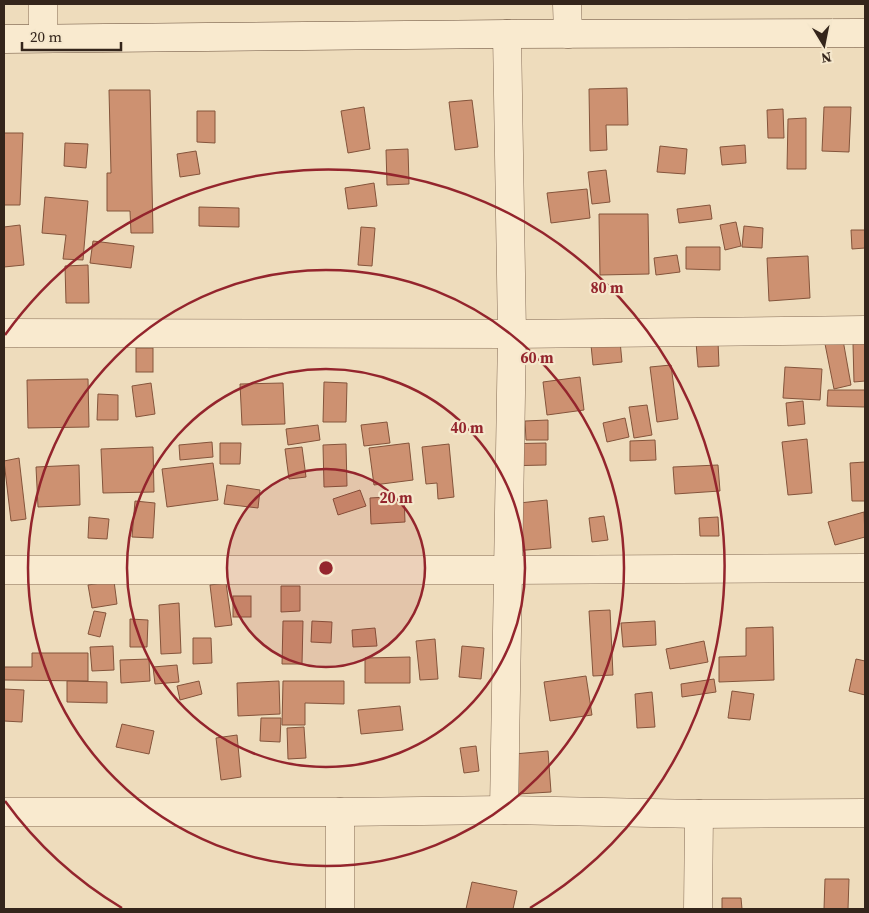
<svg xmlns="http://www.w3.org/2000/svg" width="869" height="913" font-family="'Source Serif 4',serif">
<rect width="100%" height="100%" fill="#eedcbc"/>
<g fill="#cd9171" stroke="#84543b">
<path d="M627 88 628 125H606L607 150 590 151 589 89Z"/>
<path d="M109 90H150L153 233H131L130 211H107V173H111Z"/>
<path d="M472 100 478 147 455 150 449 102Z"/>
<path d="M364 107 370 149 348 153 341 111Z"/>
<path d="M824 107H851L849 152 822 151Z"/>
<path d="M783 109 784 138H768L767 110Z"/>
<path d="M197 111H215V143L197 142Z"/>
<path d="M806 118V169H787L788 119Z"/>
<path d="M4 133H23L20 205H4Z"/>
<path d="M65 143 88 144 86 168 64 166Z"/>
<path d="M745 145 746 163 722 165 720 147Z"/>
<path d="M660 146 687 149 685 174 657 172Z"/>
<path d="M408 149 409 184 387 185 386 150Z"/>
<path d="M196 151 200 174 180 177 177 154Z"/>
<path d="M606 170 610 202 592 204 588 172Z"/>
<path d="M374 183 377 206 348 209 345 188Z"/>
<path d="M587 189 590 218 551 223 547 193Z"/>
<path d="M45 197 88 201 83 260 63 259 66 235 42 233Z"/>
<path d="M710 205 712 219 679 223 677 209Z"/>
<path d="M199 207 239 208V227L199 226Z"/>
<path d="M599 214H648L649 274 600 275Z"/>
<path d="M736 222 741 246 725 250 720 225Z"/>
<path d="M20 225 24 265 4 267V227Z"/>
<path d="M744 226 763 228 762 248 742 247Z"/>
<path d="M361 227 375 228 372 266 358 265Z"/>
<path d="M851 230H865V248L852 249Z"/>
<path d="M93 241 134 246 131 268 90 263Z"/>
<path d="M686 247H720V270L686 269Z"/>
<path d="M677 255 680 272 656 275 654 258Z"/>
<path d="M808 256 810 298 769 301 767 258Z"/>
<path d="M88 265 89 303H66L65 266Z"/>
<path d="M843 340 851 385 834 389 825 344Z"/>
<path d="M620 341 622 362 593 365 591 345Z"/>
<path d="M718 341 719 366 698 367 696 342Z"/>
<path d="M865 343V381L854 382 853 344Z"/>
<rect x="136" y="348" width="17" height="24"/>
<path d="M671 365 678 419 657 422 650 367Z"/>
<path d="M785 367 822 369 820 400 783 398Z"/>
<path d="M580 377 584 410 547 415 543 382Z"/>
<path d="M88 379 89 427 28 428 27 380Z"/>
<path d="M324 382 347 383 346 422H323Z"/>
<path d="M151 383 155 414 136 417 132 386Z"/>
<path d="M283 383 285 424 242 425 240 384Z"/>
<path d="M828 390H865V407L827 406Z"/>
<path d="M98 394 118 395V420H97Z"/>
<path d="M803 401 805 424 788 426 786 403Z"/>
<path d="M647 405 652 435 634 438 629 407Z"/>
<path d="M625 418 629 437 607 442 603 423Z"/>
<path d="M548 420V440H526L525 421Z"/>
<path d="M387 422 390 443 364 446 361 425Z"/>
<path d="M318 425 320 440 288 445 286 429Z"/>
<path d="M807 439 812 493 788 495 782 442Z"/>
<path d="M655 440 656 460 630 461V441Z"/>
<path d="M212 442 213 457 180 460 179 445Z"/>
<path d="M220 443H241L240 464H220Z"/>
<path d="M409 443 413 480 374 485 369 448Z"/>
<path d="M546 443V465L500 466 499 444Z"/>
<path d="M346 444 347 486 324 487 323 445Z"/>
<path d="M449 444 454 497 438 499 437 483 426 484 422 447Z"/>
<path d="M153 447 154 492 103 493 101 449Z"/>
<path d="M302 447 306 477 289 479 285 449Z"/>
<path d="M19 458 26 519 11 521 4 461Z"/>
<path d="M865 462V501H852L850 463Z"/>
<path d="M213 463 218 500 167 507 162 469Z"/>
<path d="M79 465 80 505 38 507 36 467Z"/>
<path d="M718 465 720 491 675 494 673 467Z"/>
<path d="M227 485 260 490 258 508 224 504Z"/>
<path d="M360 490 366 506 338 515 333 499Z"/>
<path d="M404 496 405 522 371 524 370 498Z"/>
<path d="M547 500 551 548 514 551 510 504Z"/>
<path d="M135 501 155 503 153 538 132 537Z"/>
<path d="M864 512 865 537 835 545 828 522Z"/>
<path d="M604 516 608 540 592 542 589 518Z"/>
<path d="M89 517 109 519 107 539 88 538Z"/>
<path d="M718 517 719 536H700L699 518Z"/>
<path d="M114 581 117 604 92 608 88 585Z"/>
<path d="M226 583 232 625 215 627 210 585Z"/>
<path d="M281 586H300V611L281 612Z"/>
<rect x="233" y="596" width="18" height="21"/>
<path d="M179 603 181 653 161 654 159 605Z"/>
<path d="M610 610 613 675 593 676 589 611Z"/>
<path d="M94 611 106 613 100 637 88 634Z"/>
<path d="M130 619 148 620 147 647H130Z"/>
<path d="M283 621H303L302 664H282Z"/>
<path d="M312 621 332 622 331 643 311 642Z"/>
<path d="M655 621 656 645 623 647 621 623Z"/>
<path d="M773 627 774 680 719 682V657L746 656V628Z"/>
<path d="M375 628 377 646 353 647 352 630Z"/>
<path d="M193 638H211L212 663 193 664Z"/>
<path d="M435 639 438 679 420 680 416 641Z"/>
<path d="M704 641 708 662 670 669 666 649Z"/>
<path d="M113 646 114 670 92 671 90 647Z"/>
<path d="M462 646 484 648 481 679 459 677Z"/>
<path d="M32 653H88V681L4 680V667H32Z"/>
<path d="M410 657V683H365V658Z"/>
<path d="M149 659 150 681 121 683 120 660Z"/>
<path d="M856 659 865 661V695L849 691Z"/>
<path d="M177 665 179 682 155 684 153 667Z"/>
<path d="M586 676 592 715 550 721 544 682Z"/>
<path d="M714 679 716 692 682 697 681 684Z"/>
<path d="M67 681 107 682V703L67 702Z"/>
<path d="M199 681 202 694 180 700 177 686Z"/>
<path d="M279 681 280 714 238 716 237 683Z"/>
<path d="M283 681H344V704L305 703V725H282Z"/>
<path d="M4 689 24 690 22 722 4 721Z"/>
<path d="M732 691 754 694 750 720 728 718Z"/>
<path d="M652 692 655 727 637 728 635 694Z"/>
<path d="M400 706 403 730 361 734 358 710Z"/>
<path d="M261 718H281L280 742 260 741Z"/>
<path d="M122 724 154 731 149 754 116 747Z"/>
<path d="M304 727 306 758 288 759 287 728Z"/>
<path d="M237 735 241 777 221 780 216 738Z"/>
<path d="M476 746 479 771 464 773 460 748Z"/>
<path d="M548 751 551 792 518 794 514 754Z"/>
<path d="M825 879H849L848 909H824Z"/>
<path d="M472 882 517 891 513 909H466Z"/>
<path d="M722 898H741L742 909H722Z"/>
</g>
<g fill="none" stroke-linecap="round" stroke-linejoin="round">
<g stroke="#856c56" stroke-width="29">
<g id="street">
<path d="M43 4V38"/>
<path d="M567 4 568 34"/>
<path d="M4 333 512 334 865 330"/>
<path d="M4 570H507L865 568"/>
<path d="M504 810 512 334 507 34"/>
<path d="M4 812H340L504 810 699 814 865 813"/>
<path d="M340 812V909"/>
<path d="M698 909 699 814"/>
</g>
</g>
<g stroke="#674d39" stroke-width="29">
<path id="secondary" d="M4 39 507 34 865 33"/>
</g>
<use href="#street" stroke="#f9eacf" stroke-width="28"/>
<use href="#secondary" stroke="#f9eacf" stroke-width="28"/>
</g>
<circle cx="326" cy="568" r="99" fill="#94252d" fill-opacity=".12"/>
<g fill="none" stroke="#94252d" stroke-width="2.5">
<circle cx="326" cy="568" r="99"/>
<circle cx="326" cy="568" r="199"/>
<circle cx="326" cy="568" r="298"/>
<path d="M122 908A397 397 0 0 1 5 801M5 335A397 397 0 1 1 530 908"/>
</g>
<circle cx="326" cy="568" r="8" fill="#94252d" stroke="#f5e7cc" stroke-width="2.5"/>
<g font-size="15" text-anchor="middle" font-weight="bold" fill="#94252d" stroke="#f5e7cc" stroke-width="4.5" stroke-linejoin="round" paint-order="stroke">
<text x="607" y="293">80 m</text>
<text x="537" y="363">60 m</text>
<text x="467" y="433">40 m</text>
<text x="396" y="503">20 m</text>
</g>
<rect width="869" height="913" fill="none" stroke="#34251b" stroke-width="10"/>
<g transform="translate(824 45) rotate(170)" stroke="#f5e7cc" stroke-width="4" paint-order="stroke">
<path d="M0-4L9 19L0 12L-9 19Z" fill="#34251b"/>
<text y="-8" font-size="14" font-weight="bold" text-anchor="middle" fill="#34251b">N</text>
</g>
<path d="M22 42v8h99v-8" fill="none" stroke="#34251b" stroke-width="2.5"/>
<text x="30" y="42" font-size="15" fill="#34251b" stroke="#f5e7cc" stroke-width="4" paint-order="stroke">20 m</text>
</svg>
